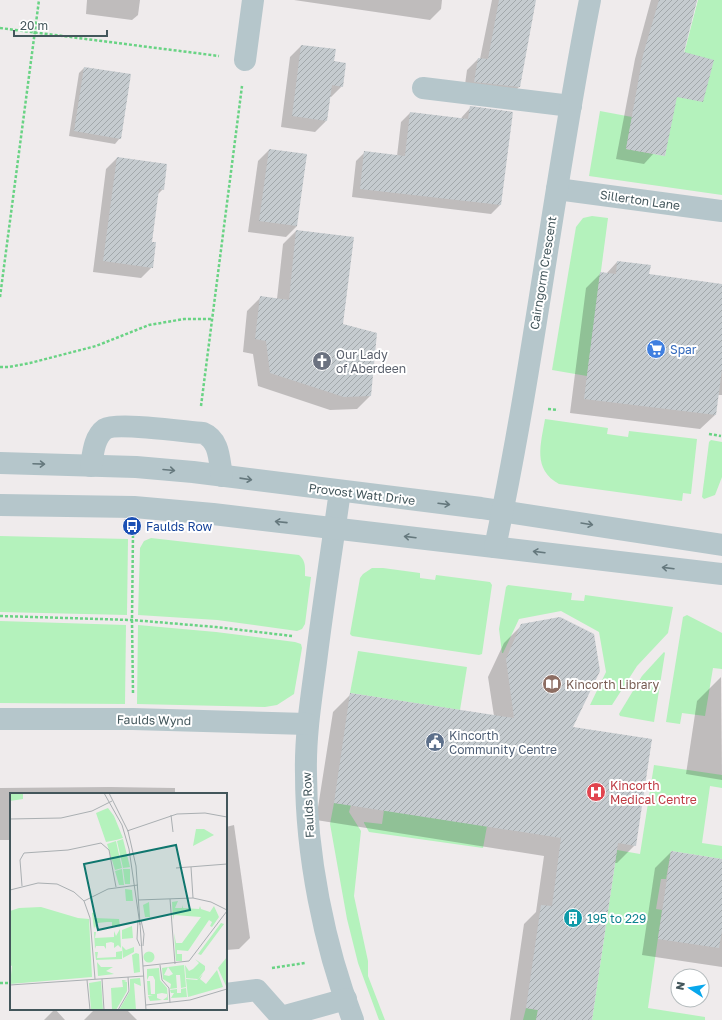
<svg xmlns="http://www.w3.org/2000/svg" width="722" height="1020" font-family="'Golos Text',sans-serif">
<defs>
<pattern id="building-hatch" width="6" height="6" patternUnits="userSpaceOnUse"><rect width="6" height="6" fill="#c5cbcf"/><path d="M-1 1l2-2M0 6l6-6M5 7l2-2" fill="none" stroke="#a2a8ab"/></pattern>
</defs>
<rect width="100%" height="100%" fill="#efebec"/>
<g fill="#b4f2bc">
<path d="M698 0H722V195L589 176 600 111 632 117 626 149 665 156 680 69Z"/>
<path d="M592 216 608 218 587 376 552 370 576 227 583 218Z"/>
<path d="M545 419 608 428 607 434 628 437 629 431 697 439 691 494 683 493 682 501 559 484C532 469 541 444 545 419Z"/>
<path d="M711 440 722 442V477L715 495 704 499 702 497 709 442Z"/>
<path d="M0 536 128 539 127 615 0 612Z"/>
<path d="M151 538 299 555C306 561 305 567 305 576L311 577 305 624 302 629 297 631 217 620 138 615 140 548 144 541Z"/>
<path d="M372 568H383L420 573V578L435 580 436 575 490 582 492 585 482 654 479 655 352 636 350 634 360 578 363 574Z"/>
<path d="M508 585 572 593 571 600 584 601 585 595 673 607 668 633 637 666 612 705H590L606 672 599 632 561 611 519 619 503 653H502L499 629 506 587Z"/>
<path d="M687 615 722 633V669L713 668 705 716 682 713 680 724 666 722 683 617Z"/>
<path d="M0 621 126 625 125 704 0 703Z"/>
<path d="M138 625 216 632 295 642 301 644 302 648 294 694 277 705 265 707 137 704Z"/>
<path d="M358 651 467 667 460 710 350 693Z"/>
<path d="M664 652 665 653 654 722 620 716 619 714 642 676Z"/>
<path d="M654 765 722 775V788L710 786 702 843 722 846V859L671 851 666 879H661L656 909 662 910 648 1008 705 1017V1020H592L617 850 640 854Z"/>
<path d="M334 803 351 805 349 812 361 831 354 896 368 961V976L385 1020H379L358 963 347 919 330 824Z"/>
<path d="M384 810 487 826 483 848 369 832 364 823V822L382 824Z"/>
<path d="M526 1008 538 1010 536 1020H523Z"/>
</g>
<g fill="#0003">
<path d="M87 0H140L138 15 132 20 86 14Z"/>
<path d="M294 0H442L441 9 430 20Z"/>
<path d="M492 0H535L519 87 508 98 464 92 467 70 478 59H480Z"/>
<path d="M651 0H697L654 153 644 164 616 159 635 59Z"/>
<path d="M301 46 332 62 342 86 331 97H330L326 121 315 132 281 127 290 57Z"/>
<path d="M84 68 120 138 115 144 69 136 79 73Z"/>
<path d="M471 107 512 112 500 205 491 214 352 197 356 161 365 152 397 156 401 122 410 113 461 119 462 117Z"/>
<path d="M269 150 297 226 286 237 248 232 258 161Z"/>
<path d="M117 158 163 189 157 195 151 243 152 267 141 278 93 272 106 169Z"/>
<path d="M296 231 342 325 370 396 357 409 330 410 258 386 253 354 243 352 247 311 261 297 277 299 283 244Z"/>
<path d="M617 262 648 275 722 328V395H717L715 415 700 429 570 413 586 288 601 273 606 274Z"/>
<path d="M522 625 572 728 635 845 617 863H614L591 1020H510L524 924 536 912 544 856 316 820 333 712 351 694 494 716 488 677 504 643Z"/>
<path d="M721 677 722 780 686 774 697 701Z"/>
<path d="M110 787 175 788V794H11V840H0V788Z"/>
<path d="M234 825 250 938 239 949 226 950V827Z"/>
<path d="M671 852 722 860V967L642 955 655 868Z"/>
<path d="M55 1009 65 1020H44Z"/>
<path d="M95 1009H126L137 1020H84Z"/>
</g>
<g fill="url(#building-hatch)">
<path d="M499 0H536L520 87 474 82 478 58 488 59Z"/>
<path d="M659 0H697L684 52 714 60 703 102 677 97 665 156 626 149 643 55Z"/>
<path d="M301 45 336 49 334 61 346 63 343 87 332 85 327 121 292 116Z"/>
<path d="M84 67 131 74 121 139 74 131Z"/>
<path d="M470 106 513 112 501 205 360 189 364 151 405 156 410 112 468 119Z"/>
<path d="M269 149 307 154 297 226 259 221Z"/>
<path d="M117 157 167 164 164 190 159 189 152 242H156L153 268 103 261Z"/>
<path d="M296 230 354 237 343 324 377 333 371 396 344 397 270 373 266 341 255 339 260 296 289 300Z"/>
<path d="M617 261 651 265 649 274 722 284V369L716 415 584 399 600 272 616 274Z"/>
<path d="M560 617 594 634 600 671 573 727 652 739 636 846 618 843 592 1020H536L538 1010 526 1008 541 905 552 906 561 838 334 803 350 693 514 718 506 659 521 624Z"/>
<path d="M671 851 722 859V931L719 948 658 939Z"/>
</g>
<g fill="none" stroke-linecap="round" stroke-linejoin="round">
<g stroke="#69d384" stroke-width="2.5" stroke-dasharray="3 2" stroke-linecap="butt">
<path d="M0 28 219 56"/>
<path d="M0 297 39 0"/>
<path d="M0 367H9L30 363 96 346 149 325 184 319H212"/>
<path d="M201 406 242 86"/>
<path d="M548 409 558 410"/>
<path d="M709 434 721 436"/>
<path d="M0 616 132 620 216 627 292 636"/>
<path d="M133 693 132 620 133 534"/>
<path d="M272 968 305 963"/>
<path d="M0 983H11"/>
</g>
<g stroke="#b5c6cb" stroke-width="22">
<path d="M245 60 253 0"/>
<path d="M423 88 571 106"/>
<path d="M557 189 722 211"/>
<path d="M0 463 136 467 193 472 481 508 722 545"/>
<path d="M91 466C93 454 94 437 105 429 117 422 187 432 203 433 220 440 219 460 222 476"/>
<path d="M340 491C332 548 323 605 316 662 311 700 305 737 306 774 306 854 324 946 353 1020"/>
<path d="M0 505 134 507 213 514 722 574"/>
<path d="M495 547C534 366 554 181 590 0"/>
<path d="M0 719H133L307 724"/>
<path d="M226 994 257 990 281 1017 346 999"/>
</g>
</g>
<defs><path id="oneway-shaft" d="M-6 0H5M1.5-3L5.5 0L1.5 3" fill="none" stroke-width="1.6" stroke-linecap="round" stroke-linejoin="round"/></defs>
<g stroke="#65787d">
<use href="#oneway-shaft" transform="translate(39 464) rotate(2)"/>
<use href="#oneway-shaft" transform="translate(169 470) rotate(5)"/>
<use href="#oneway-shaft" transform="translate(246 479) rotate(8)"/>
<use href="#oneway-shaft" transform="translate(444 504) rotate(7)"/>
<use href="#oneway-shaft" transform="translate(281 522) rotate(-174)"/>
<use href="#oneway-shaft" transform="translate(587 524) rotate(9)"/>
<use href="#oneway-shaft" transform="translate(410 537) rotate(-173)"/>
<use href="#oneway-shaft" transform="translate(539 552) rotate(-173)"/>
<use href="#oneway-shaft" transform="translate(668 568) rotate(-173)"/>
</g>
<defs>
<g id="supermarket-disc" transform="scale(1)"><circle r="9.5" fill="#3f7fe0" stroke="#fff"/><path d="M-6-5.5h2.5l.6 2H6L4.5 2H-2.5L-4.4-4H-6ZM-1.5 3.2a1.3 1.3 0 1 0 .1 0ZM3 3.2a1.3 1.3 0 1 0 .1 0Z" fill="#fff"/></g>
<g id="church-disc" transform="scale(1)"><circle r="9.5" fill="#6b7280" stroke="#fff"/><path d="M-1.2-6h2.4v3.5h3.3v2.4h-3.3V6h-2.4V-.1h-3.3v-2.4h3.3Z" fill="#fff"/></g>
<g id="bus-disc" transform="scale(1)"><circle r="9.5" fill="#1a4fb4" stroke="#fff"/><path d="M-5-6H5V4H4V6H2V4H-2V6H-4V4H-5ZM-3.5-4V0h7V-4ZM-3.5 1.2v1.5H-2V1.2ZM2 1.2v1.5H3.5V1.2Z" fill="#fff"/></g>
<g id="library-disc" transform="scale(1)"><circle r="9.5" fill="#8d6e63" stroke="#fff"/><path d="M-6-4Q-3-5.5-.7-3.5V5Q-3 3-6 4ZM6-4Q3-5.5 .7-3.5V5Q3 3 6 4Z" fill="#fff"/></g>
<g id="civic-disc" transform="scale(1)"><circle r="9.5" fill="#5c6f8a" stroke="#fff"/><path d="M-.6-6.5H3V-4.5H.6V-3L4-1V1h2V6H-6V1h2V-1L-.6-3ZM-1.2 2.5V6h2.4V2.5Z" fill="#fff"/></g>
<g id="hospital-disc" transform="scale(1)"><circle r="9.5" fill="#e0444e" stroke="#fff"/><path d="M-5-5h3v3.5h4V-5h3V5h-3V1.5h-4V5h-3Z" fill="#fff"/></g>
<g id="building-disc" transform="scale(1)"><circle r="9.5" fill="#0f9aa8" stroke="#fff"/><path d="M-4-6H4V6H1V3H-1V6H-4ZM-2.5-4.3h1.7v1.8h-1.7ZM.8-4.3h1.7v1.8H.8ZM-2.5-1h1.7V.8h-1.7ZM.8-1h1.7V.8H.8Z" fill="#fff"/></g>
</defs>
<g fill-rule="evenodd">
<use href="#supermarket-disc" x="656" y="349"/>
<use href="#church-disc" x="322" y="361"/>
<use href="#bus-disc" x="132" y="526"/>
<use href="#library-disc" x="552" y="684"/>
<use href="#civic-disc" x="435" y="742"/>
<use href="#hospital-disc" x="596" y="792"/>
<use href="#building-disc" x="573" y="918"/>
</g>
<g text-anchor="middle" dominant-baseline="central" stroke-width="4" stroke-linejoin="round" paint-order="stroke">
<g font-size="12" fill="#43565b" stroke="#fff">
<text transform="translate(640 200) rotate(8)">Sillerton Lane</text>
<text transform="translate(543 273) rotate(-81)">Cairngorm Crescent</text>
<text transform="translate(362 494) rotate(7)">Provost Watt Drive</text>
<text transform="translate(154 720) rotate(1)">Faulds Wynd</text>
<text transform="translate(308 805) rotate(-93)">Faulds Row</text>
</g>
<g font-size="12" fill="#366cbe" stroke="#fff" text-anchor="start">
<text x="670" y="349">Spar</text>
</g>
<g font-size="12" fill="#5b616d" stroke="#fff" text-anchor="start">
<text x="336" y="354">Our Lady<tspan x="336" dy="14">of Aberdeen</tspan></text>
</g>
<g font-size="12" fill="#164399" stroke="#fff" text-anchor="start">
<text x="146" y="526">Faulds Row</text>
</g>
<g font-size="12" fill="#785e54" stroke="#fff" text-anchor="start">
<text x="566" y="684">Kincorth Library</text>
</g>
<g font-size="12" fill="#4e5e75" stroke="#fff" text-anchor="start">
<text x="449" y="735">Kincorth<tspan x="449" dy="14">Community Centre</tspan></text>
</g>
<g font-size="12" fill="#be3a42" stroke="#fff" text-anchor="start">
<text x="610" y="785">Kincorth<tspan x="610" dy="14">Medical Centre</tspan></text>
</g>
<g font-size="12" fill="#0d838f" stroke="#fff" text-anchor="start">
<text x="587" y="918">195 to 229</text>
</g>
</g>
<g transform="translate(10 793)">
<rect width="217" height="217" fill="#efebec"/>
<path d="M0 0H13V6L0 8ZM98 15 104 23 113 45 106 47 93 17ZM93 17 101 35 106 47 96 49 86 20ZM113 46 120 74 113 75 107 48ZM106 48 112 75 105 77 97 51ZM112 76 114 92H109L105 78ZM113 76H120V91H115ZM115 96 122 97 123 108H116ZM168 108 165 115H172V112L173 115 189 116 190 113 191 116 200 119 204 113 209 124 202 134 200 133 202 129 199 127 178 158 167 157V161H172V168H166L164 140 166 150H172L191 124 164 122 163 127 162 109ZM139 109 140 124H135L133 112ZM85 119 84 125 109 126 110 134 104 132 102 135V129H97L87 130V136L85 133 84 136 82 120ZM211 130 214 131 191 162 188 161ZM122 133 123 145 112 146V137ZM110 136 111 155 108 152 104 155V150L101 149 96 150V156L94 153H86L85 156 84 139H86L85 145 104 144V138L106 143ZM112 153 116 157 124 154V159L113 165ZM112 158V166L86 167 85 159H88L87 165 106 164V159ZM133.5 164a5.5 5.5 0 1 1 11 0a5.5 5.5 0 1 1-11 0ZM126 160 129 161 130 179 124 180 122 162ZM217 164V193H216L208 175ZM185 166 195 173V177L188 186 176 185 175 172 179 178 183 176 189 170ZM87 169 91 174H103L96 178 104 181 88 183ZM174 172 176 194 171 195 170 182H166L167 195 160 196 161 191 153 186 152 175 158 174 154 182 159 183 163 181 158 174ZM149 175 150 187 157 195 158 207H153L157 204V201L152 200 147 201V205L152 207 140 208 138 203 143 202H138L137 188H140L141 201H145V187L143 183H139L137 187V176ZM207 177 213 194 178 204 176 186 187 187 193 181 190 186 196 191ZM130 185 131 193 124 190 126 217H109L120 198V186ZM112 187H117L114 188 117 189V198L106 217H102L101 195 113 194ZM91 188 93 217H81L79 190ZM176 195 177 204 161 205 164 200H161L160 197 167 196V200H171V196Z" fill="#b4f2bc"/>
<path d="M186 36H194L204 42 183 53ZM31 114 68 125 79 126 82 184 0 191 2 173 0 172V118L9 115Z" fill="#b4f2bc"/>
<path fill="none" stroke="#aaafb2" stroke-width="1" d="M94 0 112 32 119 56 130 132M99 0 118 38 126 73 136 217M161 22 163 39M0 26 51 25 82 18 102 8M117 38 167 21 195 20 217 24M181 74 183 105M166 75 217 71M12 93 10 67 14 60 58 57 91 50 99 57 106 94M0 97 28 90 47 91 64 99 74 108 80 125 85 186M160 106 165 171M128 107 183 105 201 109 217 117M74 108 98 96 128 92M128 127 127 146 130 153M131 127 134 141 133 153M150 172 152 187 159 195 160 210M133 173 179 168 217 118M92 186 94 217M77 187 80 217M0 192 134 183M136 212 180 207 217 196M108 217 119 198 118 184"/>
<path fill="#0f766e" fill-opacity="0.15" stroke="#0f766e" stroke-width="2" d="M166 52 180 117 88 137 74 71Z"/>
<rect width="217" height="217" fill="none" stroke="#43565b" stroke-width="2"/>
</g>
<g transform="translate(690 988) rotate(282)"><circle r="19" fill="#ffffff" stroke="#b4bbbd"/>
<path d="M0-3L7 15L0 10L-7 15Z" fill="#08a7ec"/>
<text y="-6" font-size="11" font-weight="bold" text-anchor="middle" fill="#43565b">N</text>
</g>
<path d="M14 30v6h93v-6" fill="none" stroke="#43565b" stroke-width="2"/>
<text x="20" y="30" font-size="12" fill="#43565b" stroke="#ffffff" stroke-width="3" paint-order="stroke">20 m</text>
</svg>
